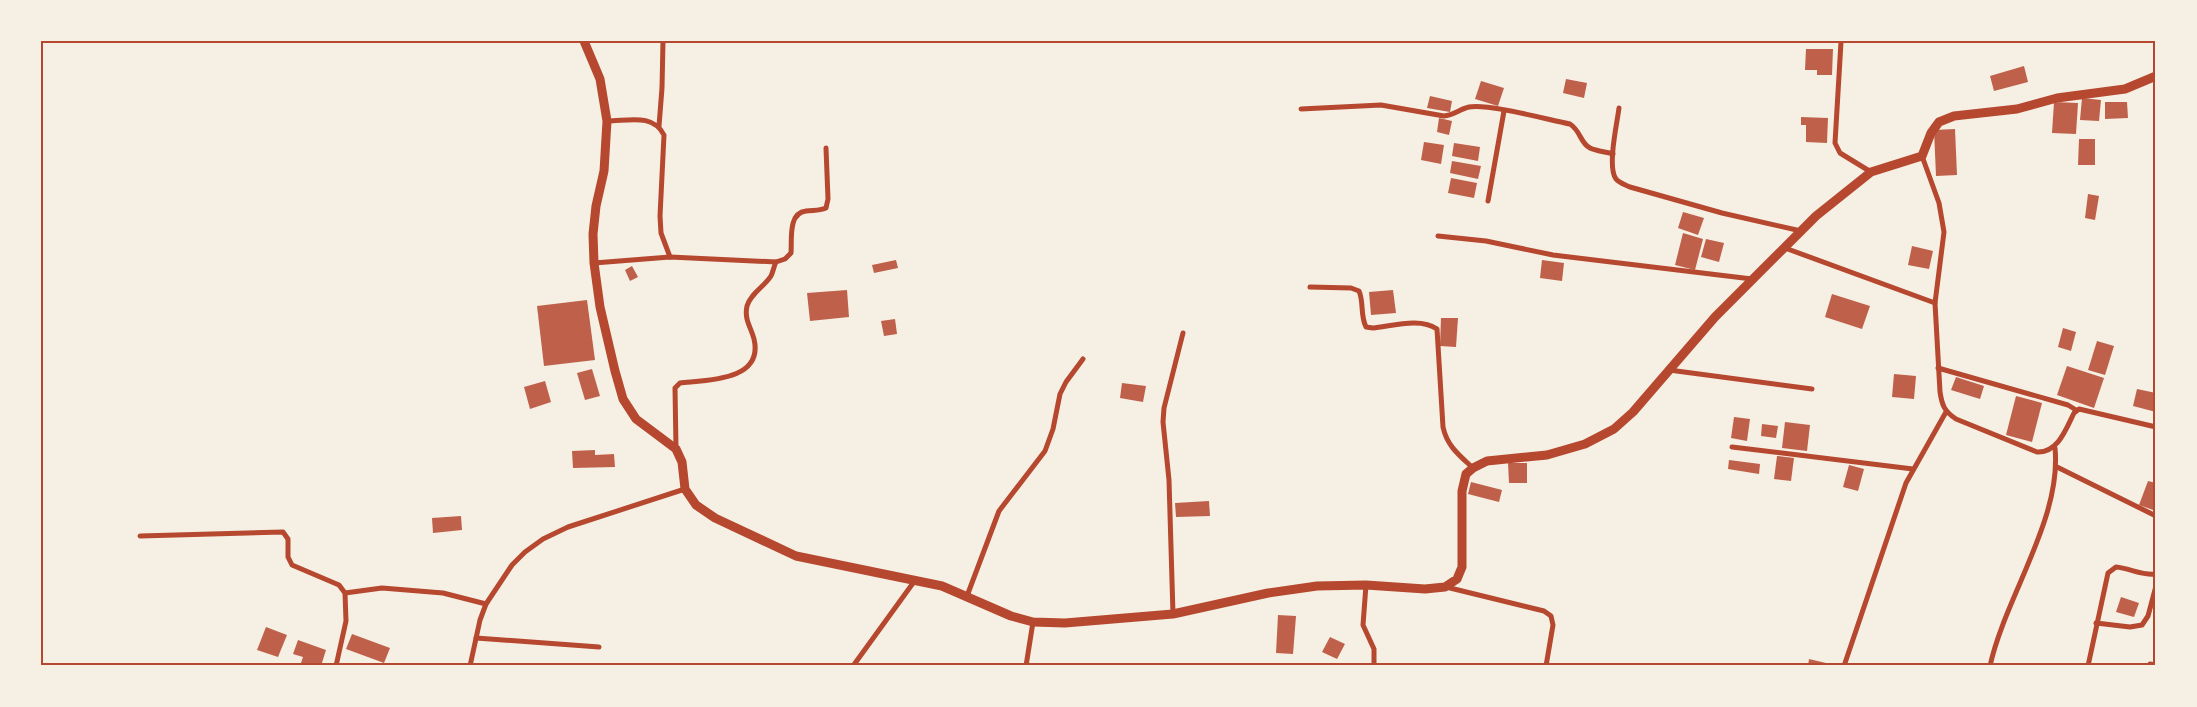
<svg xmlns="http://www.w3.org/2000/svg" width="2197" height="707" font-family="'Open Sans',sans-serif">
<rect width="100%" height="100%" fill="#f6efe4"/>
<g fill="#bf614a">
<path d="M1806 49H1833L1832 75H1817V70H1805Z"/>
<path d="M2024 66 2028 82 1994 91 1990 76Z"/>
<path d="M1566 79 1587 83 1584 98 1563 93Z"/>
<path d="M1481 81 1504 88 1498 106 1475 99Z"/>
<path d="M1430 96 1452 101 1450 112 1427 108Z"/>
<path d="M2082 98 2101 100 2099 121 2080 120Z"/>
<path d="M2054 102 2078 103 2076 134 2052 133Z"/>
<path d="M2105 102H2127L2128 118 2105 119Z"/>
<path d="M1801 117 1828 118 1827 143 1806 142V125H1801Z"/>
<path d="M1439 118 1452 121 1449 135 1437 132Z"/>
<path d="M1955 129 1957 175 1936 176 1934 130Z"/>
<path d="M2079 139H2095V165H2078Z"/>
<path d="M1424 142 1444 145 1441 164 1421 160Z"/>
<path d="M1454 143 1480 147 1478 161 1452 156Z"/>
<path d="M1452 161 1481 166 1478 179 1450 173Z"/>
<path d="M1451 178 1477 183 1474 198 1448 193Z"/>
<path d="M2088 194 2099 196 2095 220 2085 218Z"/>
<path d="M1683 212 1704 218 1698 235 1678 228Z"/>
<path d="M1683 233 1703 239 1695 270 1675 265Z"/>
<path d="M1706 239 1724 243 1719 262 1701 257Z"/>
<path d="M1912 246 1933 251 1929 269 1908 265Z"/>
<path d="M896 260 898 268 874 273 872 265Z"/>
<path d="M1542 260 1564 263 1562 281 1540 278Z"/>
<path d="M632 266 638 277 630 281 625 270Z"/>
<path d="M847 290 849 317 810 321 807 293Z"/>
<path d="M1393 290 1396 313 1371 315 1369 292Z"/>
<path d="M1832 294 1870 306 1862 329 1825 317Z"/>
<path d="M587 300 595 360 544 366 537 306Z"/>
<path d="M1441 318H1458L1456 347 1440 346Z"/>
<path d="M895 319 897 334 884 336 881 321Z"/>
<path d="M2063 328 2076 332 2071 351 2058 347Z"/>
<path d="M2097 341 2114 346 2105 375 2088 370Z"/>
<path d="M2067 366 2104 378 2094 408 2057 395Z"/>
<path d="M592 369 600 396 585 400 577 373Z"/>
<path d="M1894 374 1916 376 1914 399 1892 397Z"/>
<path d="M1956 377 1984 386 1980 399 1951 390Z"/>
<path d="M545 381 551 402 530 409 524 387Z"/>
<path d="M1122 383 1146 386 1143 402 1120 398Z"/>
<path d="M2137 389 2156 393V412L2133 406Z"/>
<path d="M2016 396 2042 403 2032 442 2006 435Z"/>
<path d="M1734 417 1750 419 1747 441 1731 438Z"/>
<path d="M1785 422 1810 425 1807 451 1782 448Z"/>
<path d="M1762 424 1778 426 1776 438 1761 436Z"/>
<path d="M595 450V455L614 454 615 467 573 468 572 451Z"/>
<path d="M1777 456 1794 458 1791 481 1774 479Z"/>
<path d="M1729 460 1760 464 1759 474 1728 469Z"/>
<path d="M1508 463H1527V483H1509Z"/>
<path d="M1849 465 1864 469 1858 491 1843 487Z"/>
<path d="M2148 481 2156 483V511L2139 505Z"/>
<path d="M1471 482 1502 490 1499 502 1468 494Z"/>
<path d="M1209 501 1210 516 1176 517 1175 503Z"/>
<path d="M461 516 462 530 433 533 432 518Z"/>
<path d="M2121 597 2139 603 2134 617 2116 612Z"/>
<path d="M1278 615 1296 616 1293 654 1276 653Z"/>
<path d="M266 627 287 635 278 657 257 650Z"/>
<path d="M352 634 390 648 384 663 346 649Z"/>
<path d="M1330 637 1345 644 1337 659 1322 652Z"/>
<path d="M298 640 326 650 321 666H300L303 657 293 654Z"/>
<path d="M1809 659 1826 663 1825 666H1808Z"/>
</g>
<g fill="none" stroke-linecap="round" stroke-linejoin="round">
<g stroke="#b5482f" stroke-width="5">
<path d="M1841 42 1835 143 1840 153 1871 172"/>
<path d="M1619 108C1617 124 1607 167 1616 179 1619 183 1626 185 1630 187L1722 213 1801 231"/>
<path d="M1301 109 1381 105 1444 116C1454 115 1460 109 1469 107 1487 103 1549 120 1570 124 1581 131 1580 143 1590 148 1596 151 1606 152 1613 154"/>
<path d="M607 121C628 121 653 113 664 135L660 216 661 233 670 257"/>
<path d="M659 126 662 88 663 41"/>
<path d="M1922 156 1939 203 1944 232 1935 303 1940 392C1942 405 1944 411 1956 419L2037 452C2058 453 2066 429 2074 413L2079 409 2156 427"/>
<path d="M1488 201 1504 111"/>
<path d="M1438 236 1486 241 1553 255 1752 279"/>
<path d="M1785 248 1935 303"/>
<path d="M594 263 670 257 776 262 785 259 791 253C792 239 788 213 806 211 814 210 819 211 826 208L828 199 826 148"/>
<path d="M1310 287 1351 288 1359 291C1364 302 1360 315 1366 327L1373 328C1392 326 1421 317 1437 329L1443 427C1447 446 1459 455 1473 468"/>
<path d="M1938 368 2068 405 2076 410"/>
<path d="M1669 370 1812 389"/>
<path d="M1732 447 1913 469"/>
<path d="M676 448 675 388 680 383C707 380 764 381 754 339 751 327 744 320 747 306 751 293 764 287 771 276 773 272 774 266 776 262"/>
<path d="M2057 467 2156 516"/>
<path d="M140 536 283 532 288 539V557L292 565 339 585 345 593 346 621 336 666"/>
<path d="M1366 585 1363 625 1374 649V666"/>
<path d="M1446 587 1544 611 1551 616 1553 625 1546 666"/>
<path d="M345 593 382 588 443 593 486 604"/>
<path d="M967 596 999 511 1045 451 1053 429 1060 394 1066 382 1083 359"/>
<path d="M1173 614 1169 480 1163 422 1164 408 1183 333"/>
<path d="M2096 623 2130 627 2142 625 2148 616 2156 586"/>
<path d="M476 638 599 647"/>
<path d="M2150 664 2156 665"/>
<path d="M470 666 480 620 486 604 512 565 525 552 543 539 568 527 685 489"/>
<path d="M853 666 916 579"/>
<path d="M1026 666 1033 622"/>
<path d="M1844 666 1906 483 1946 412"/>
<path d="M1990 666C2005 597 2062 519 2055 448"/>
<path d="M2088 666 2108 573 2116 567C2129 568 2143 576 2156 574"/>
</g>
<path stroke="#b5482f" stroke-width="9" d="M584 41 600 79 607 121 604 171 596 206 593 234 594 263 600 307 615 371 623 399 636 419 676 449 682 462 685 489 696 505 715 518 796 556 942 586 1011 616 1033 622 1065 623 1173 614 1268 593 1317 586 1366 585 1425 589 1445 587 1457 579 1462 567V491L1466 474 1473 468 1487 461 1547 455 1585 444 1614 429 1633 412 1715 317 1816 216 1871 172 1922 156 1931 133 1939 122 1954 116 2017 109 2057 98 2125 89 2156 76"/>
</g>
<rect width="2197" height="707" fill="none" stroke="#f6efe4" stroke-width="85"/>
<rect x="42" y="42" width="2112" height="622" fill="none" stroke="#b5482f" stroke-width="2"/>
</svg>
